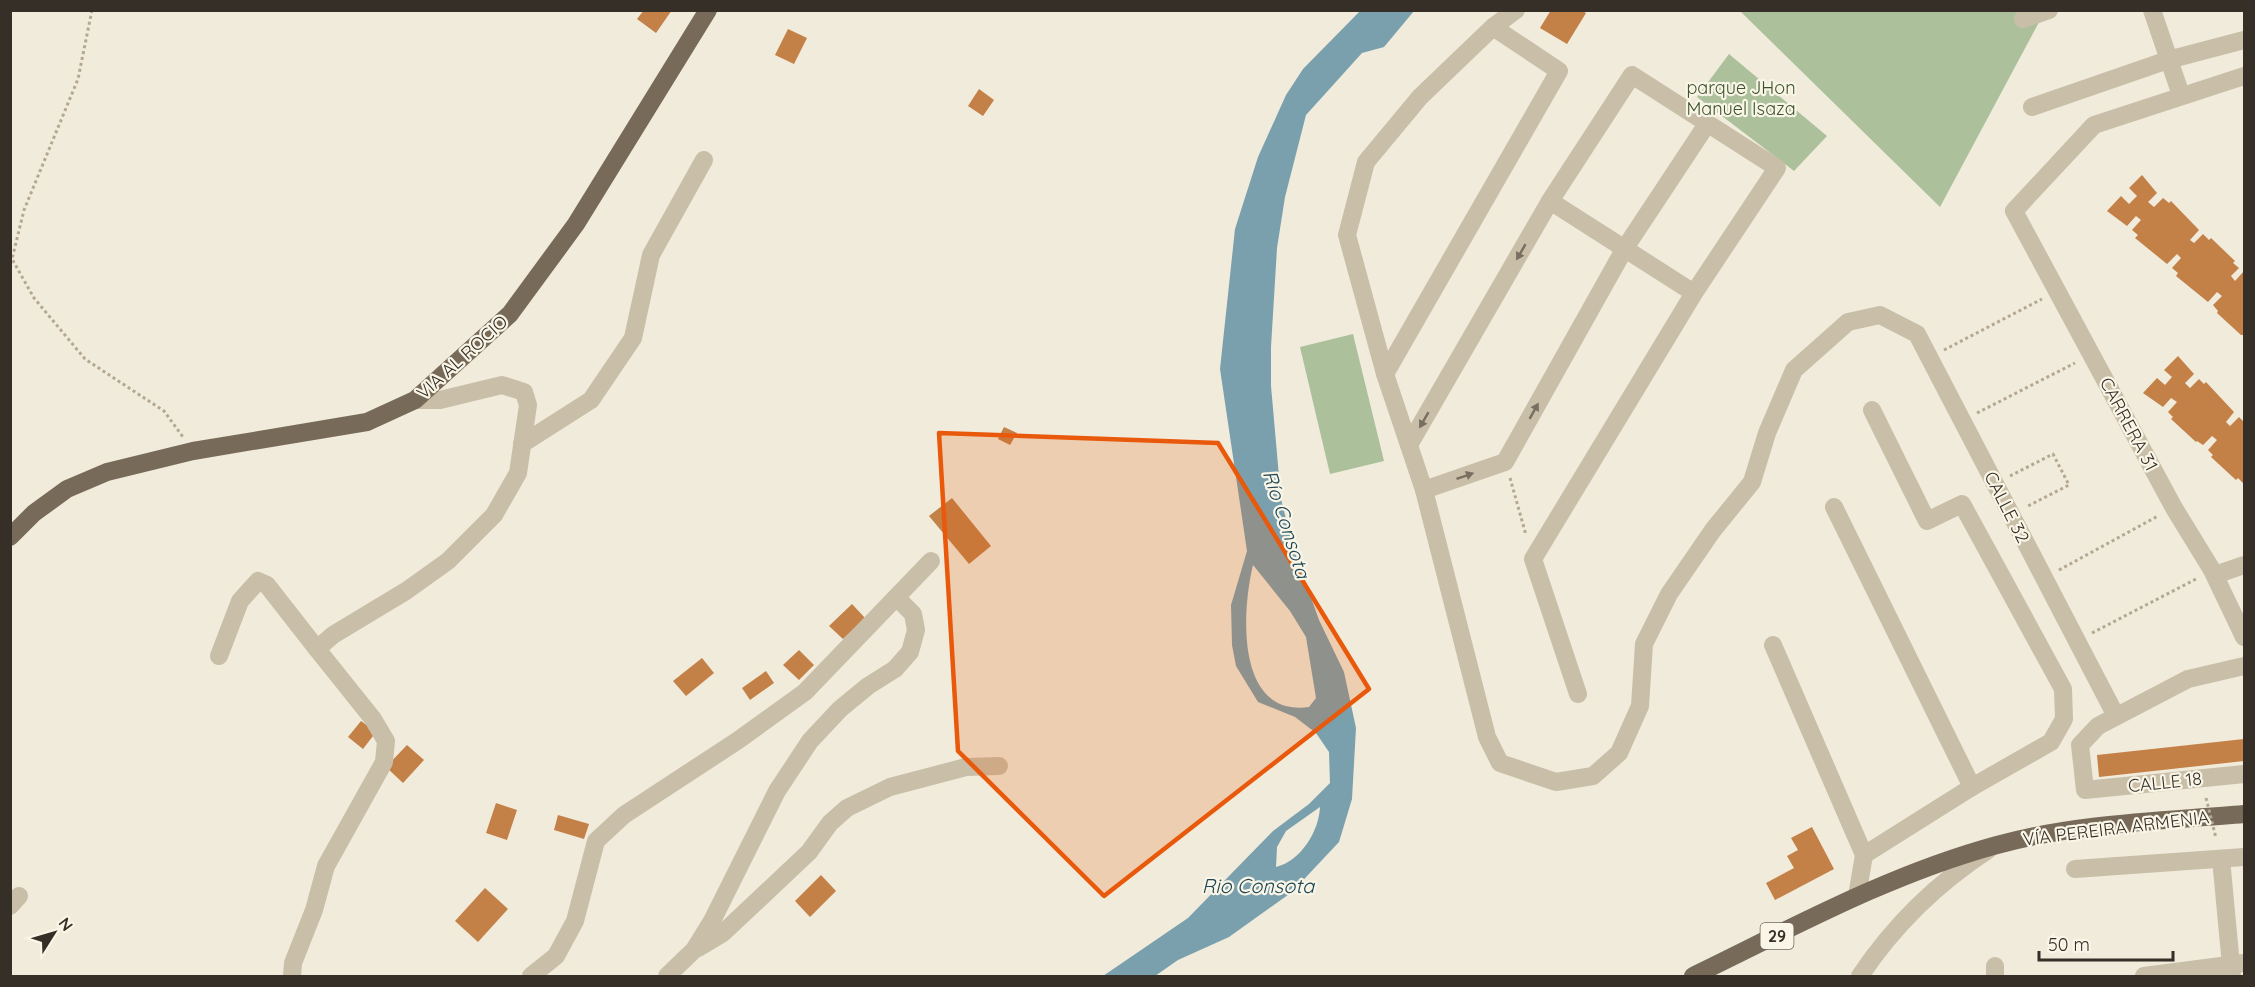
<svg xmlns="http://www.w3.org/2000/svg" width="2255" height="987" font-family="Quicksand,sans-serif">
<rect width="100%" height="100%" fill="#f1ebdb"/>
<g fill="#abc09b">
<path d="M1740 11H2045L1940 207Z"/>
<path d="M1729 54 1827 136 1794 171 1697 97Z"/>
<path d="M1353 334 1384 461 1330 474 1300 347Z"/>
</g>
<path fill="#7aa0ad" fill-rule="evenodd" d="M1361 10 1414 11 1384 47 1362 53 1306 115 1285 197 1277 248 1271 347V386L1281 499 1293 547 1319 620 1344 672 1356 728 1352 799 1339 842 1292 892 1229 937 1178 960 1155 976H1103L1188 918 1273 831 1309 804 1330 783 1329 752 1316 733 1295 717 1258 702 1236 666 1232 645 1231 605 1247 551 1220 369 1235 229 1258 157 1286 95 1303 69ZM1253 565 1290 611 1306 637 1316 698 1309 707C1235 717 1242 610 1253 565ZM1320 807C1319 831 1301 861 1276 867L1277 847 1286 831Z"/>
<g fill="#c38047">
<path d="M644 10H672L656 33 637 19Z"/>
<path d="M1551 10H1581L1586 13 1567 44 1540 28Z"/>
<path d="M788 29 807 38 794 64 775 55Z"/>
<path d="M979 89 994 100 983 116 968 106Z"/>
<path d="M2142 175 2157 193 2148 202 2154 207 2163 198 2169 203 2171 201 2199 230 2190 240 2194 243 2203 234 2209 240 2211 238 2235 261 2233 263 2239 268 2231 276 2235 281 2244 271V335H2241L2217 313 2218 311 2213 305 2222 296 2217 292 2208 302 2176 276 2178 273 2172 268 2181 258 2177 254 2167 264 2135 238 2138 235 2132 230 2141 220 2136 216 2127 226 2107 211 2121 196 2129 204 2137 196 2129 188Z"/>
<path d="M2178 356 2194 374 2185 383 2190 388 2199 379 2204 384 2206 382 2234 412 2226 422 2230 426 2239 417 2244 422 2243 483 2238 478 2236 480 2211 457 2213 455 2208 450 2217 440 2212 436 2203 445 2197 441 2196 442 2171 419 2173 417 2168 412 2177 402 2171 398 2163 407 2143 393 2157 378 2165 385 2172 377 2164 370Z"/>
<path d="M1004 427 1017 433 1010 445 998 439Z"/>
<path d="M952 498 991 546 969 564 929 516Z"/>
<path d="M852 604 865 618 843 639 829 626Z"/>
<path d="M799 650 814 665 799 680 783 665Z"/>
<path d="M702 658 714 673 686 696 673 681Z"/>
<path d="M766 671 774 683 750 700 742 688Z"/>
<path d="M361 721 376 732 363 749 348 737Z"/>
<path d="M2244 739V761L2099 777 2097 755Z"/>
<path d="M407 745 424 760 403 783 386 767Z"/>
<path d="M496 803 517 810 507 840 486 833Z"/>
<path d="M558 815 589 824 584 839 554 830Z"/>
<path d="M1812 827 1834 869 1775 900 1766 883 1794 868 1787 856 1798 850 1791 838Z"/>
<path d="M821 875 836 891 810 917 795 901Z"/>
<path d="M485 888 508 909 478 942 455 921Z"/>
</g>
<g fill="none" stroke-linecap="round" stroke-linejoin="round">
<g stroke="#b5a891" stroke-width="3" stroke-dasharray="3 3" stroke-linecap="butt">
<path d="M92 10 78 79 24 210 12 259 34 298 85 359 164 411 183 437"/>
<path d="M1944 350 2042 299"/>
<path d="M1977 413 2075 363"/>
<path d="M2010 476 2053 454 2069 485 2026 507"/>
<path d="M1510 478 1526 535"/>
<path d="M2059 570 2158 516"/>
<path d="M2092 633 2198 578"/>
</g>
<g stroke="#c9bea7" stroke-width="18">
<path d="M1516 10 1493 27 1420 97 1366 162 1347 235 1385 374 1424 490 1487 737 1500 763 1556 782 1593 776 1619 753 1640 706 1644 644 1669 594 1713 530 1752 482 1767 433 1794 370 1848 322 1880 315 1917 334 2116 716"/>
<path d="M2152 10 2181 95"/>
<path d="M2023 19 2049 10"/>
<path d="M2244 76 2094 125 2014 211 2174 508 2212 570 2244 637"/>
<path d="M2032 107 2168 60 2244 40"/>
<path d="M1550 201 1694 293"/>
<path d="M1385 374 1559 71 1493 27"/>
<path d="M522 444 591 400 633 338 651 255 704 160"/>
<path d="M1409 445 1550 201 1632 75 1777 168 1694 293 1533 559 1578 694"/>
<path d="M1424 490 1505 462 1625 248 1707 124"/>
<path d="M1834 507 1972 787"/>
<path d="M2215 575 2244 565"/>
<path d="M1773 645 1864 855 1857 896"/>
<path d="M219 656 240 601 258 581 267 585 317 649"/>
<path d="M2244 666 2188 679 2098 726 2080 745 2085 790 2244 774"/>
<path d="M1864 855 1972 787 2051 742 2064 719 2063 689 1962 504 1927 521 1872 410"/>
<path d="M2221 859 2232 976"/>
<path d="M2075 869 2244 857"/>
<path d="M10 906 19 896"/>
<path d="M698 948 723 933 809 852 830 823 847 808 890 787 966 767 999 766"/>
<path d="M292 976 293 963 314 910 326 866 384 762 386 741 373 719 317 649 333 635 406 591 448 561 494 515 518 473 528 405 524 392 502 385 440 400H415"/>
<path d="M531 976 556 956 575 921 596 841 624 815 737 741 805 692 931 561"/>
<path d="M667 976 694 950 712 921 777 791 810 741 840 709 868 686 895 669 910 652 916 630 913 614 897 598"/>
<path d="M1860 976C1894 925 1936 884 1988 850"/>
<path d="M1995 976V966"/>
<path d="M2144 976 2244 963"/>
</g>
<g stroke="#776a59" stroke-width="18">
<path d="M10 537 34 513 67 489 107 472 193 451 367 422 415 400 510 314 576 224 708 10"/>
<path d="M1693 976C1792 928 1890 874 1997 845 2076 823 2163 821 2244 814"/>
</g>
<path stroke="#b5a891" stroke-width="3" stroke-dasharray="3 3" stroke-linecap="butt" d="M2206 798 2216 838"/>
</g>
<defs><path id="oneway-solid" d="M-6-.8H1V-3.2L6.5 0L1 3.2V.8H-6Z" transform="scale(1.5)"/></defs>
<g fill="#786f61">
<use href="#oneway-solid" transform="translate(1521 252) rotate(120)"/>
<use href="#oneway-solid" transform="translate(1534 411) rotate(-61)"/>
<use href="#oneway-solid" transform="translate(1424 420) rotate(120)"/>
<use href="#oneway-solid" transform="translate(1465 476) rotate(-19)"/>
</g>
<path fill="#e8590c" fill-opacity="0.2" stroke="#e8590c" stroke-width="4.5" stroke-linejoin="round" d="M939 433 1218 443 1369 689 1104 896 958 751Z"/>
<g text-anchor="middle" dominant-baseline="central" stroke-width="4.5" stroke-linejoin="round" paint-order="stroke">
<rect fill="#f9f5e7" stroke="#706a61" stroke-width="1.5" x="1760.5" y="923" width="33" height="26" rx="4.5"/>
<g font-size="16" font-weight="bold" fill="#352f27">
<text x="1777" y="936">29</text>
</g>
<g font-size="18" fill="#3c532c" stroke="#f9f5e7">
<text x="1741" y="87">parque JHon<tspan x="1741" dy="21">Manuel Isaza</tspan></text>
</g>
<g font-size="18" fill="#352f27" stroke="#f9f5e7">
<text transform="translate(462 357) rotate(-42)">VIA AL ROCIO</text>
<text transform="translate(2129 424) rotate(62)">CARRERA 31</text>
<text transform="translate(2007 507) rotate(63)">CALLE 32</text>
<text transform="translate(2165 782) rotate(-6)">CALLE 18</text>
<text transform="translate(2116 828) rotate(-7)">VÍA PEREIRA ARMENIA</text>
</g>
<g font-size="20" font-style="italic" fill="#1e4656" stroke="#f9f5e7">
<text transform="translate(1287 524) rotate(72)">Río Consota</text>
<text x="1258" y="885">Rio Consota</text>
</g>
</g>
<rect width="2255" height="987" fill="none" stroke="#352f27" stroke-width="24"/>
<g transform="translate(54 933) rotate(53)" stroke="#f9f5e7" stroke-width="4.5" paint-order="stroke">
<path d="M0-4.5L10 22L0 15L-10 22Z" fill="#352f27"/>
<text y="-9" font-size="16" font-weight="bold" text-anchor="middle" fill="#352f27">N</text>
</g>
<path d="M2039 951v9h134v-9" fill="none" stroke="#352f27" stroke-width="3"/>
<text x="2048" y="951" font-size="18" fill="#352f27" stroke="#f9f5e7" stroke-width="4.5" paint-order="stroke">50 m</text>
</svg>
